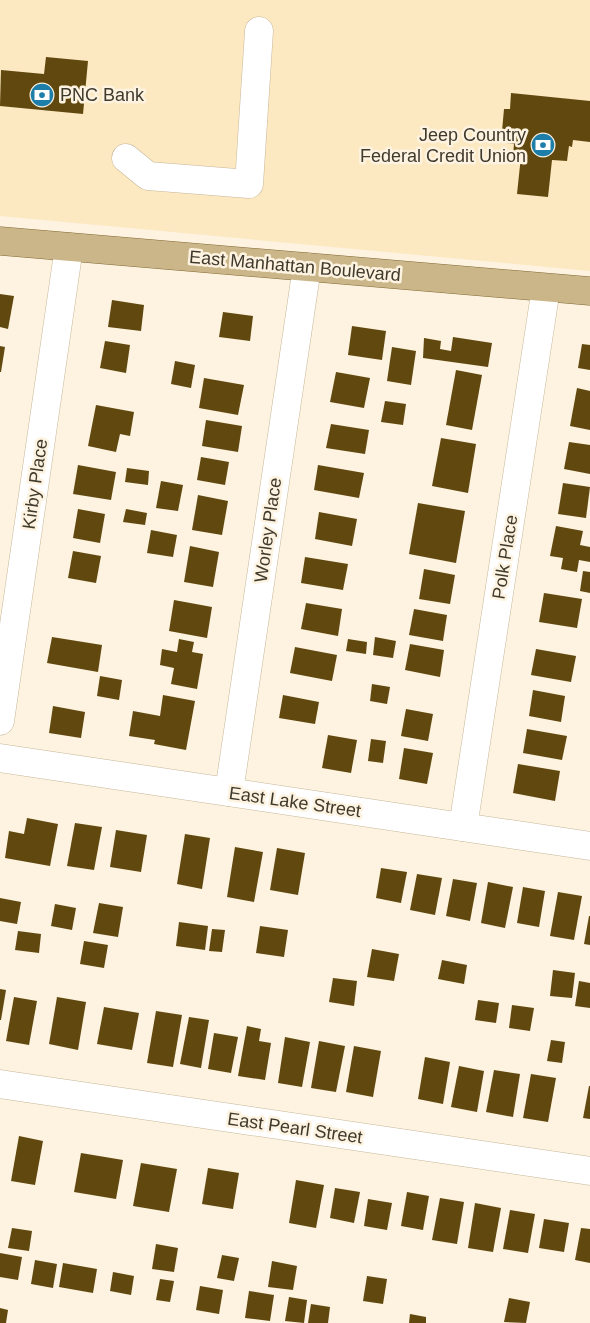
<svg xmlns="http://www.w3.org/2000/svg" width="590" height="1323" font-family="Arial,sans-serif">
<rect width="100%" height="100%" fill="#fdf3e0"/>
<path fill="#fce8c1" d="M0 0H590V271L0 216Z"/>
<g fill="#60480e">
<path d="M46 57 88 61 83 114 0 106 1 70 44 74Z"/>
<path d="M511 93 590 101V142L573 140 572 147 569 146 567 161 552 160 548 197 517 194 521 156 513 155 514 144 501 142 504 109H510Z"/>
<path d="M0 294 14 296 8 329 0 327Z"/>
<path d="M112 300 144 305 141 331 108 327Z"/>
<path d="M223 312 253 316 250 341 219 337Z"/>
<path d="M352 326 386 331 382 360 348 355Z"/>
<path d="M453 337 492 343 488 367 423 358 424 338 441 341 440 349 451 351Z"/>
<path d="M105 341 130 345 126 373 100 368Z"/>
<path d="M582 344 590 345V370L578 368Z"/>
<path d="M0 346 5 347 1 372H0Z"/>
<path d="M392 347 416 351 411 385 387 381Z"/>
<path d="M175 361 195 365 191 388 171 384Z"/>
<path d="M456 370 482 375 472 430 446 425Z"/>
<path d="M336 372 370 378 364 408 330 402Z"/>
<path d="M204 378 244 385 238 415 199 408Z"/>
<path d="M577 388 590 391V430L570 426Z"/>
<path d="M385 401 406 404 403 425 381 422Z"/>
<path d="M96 405 134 412 130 436 120 434 116 452 88 446Z"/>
<path d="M206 420 242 426 238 452 202 446Z"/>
<path d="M331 424 369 430 365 454 326 448Z"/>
<path d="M441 438 476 444 468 493 432 486Z"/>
<path d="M569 442 590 445V474L564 469Z"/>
<path d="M201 457 229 462 225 485 197 480Z"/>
<path d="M78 465 116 472 111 500 73 494Z"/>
<path d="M318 465 364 473 359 498 314 490Z"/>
<path d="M127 468 149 471 148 485 125 482Z"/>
<path d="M161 481 183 485 178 511 156 508Z"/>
<path d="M563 483 590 487 586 518 558 514Z"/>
<path d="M198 495 228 501 222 535 192 530Z"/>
<path d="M418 503 465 511 456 563 409 554Z"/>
<path d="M78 509 105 514 100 543 73 538Z"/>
<path d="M126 509 147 513 145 525 123 522Z"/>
<path d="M319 512 357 519 352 546 315 539Z"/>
<path d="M556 526 583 531 580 545 590 547V562L579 560 577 572 561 569 563 558 550 556Z"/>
<path d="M151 530 177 535 173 557 147 553Z"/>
<path d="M190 546 219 552 213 587 184 582Z"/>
<path d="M73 551 101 556 96 583 68 578Z"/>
<path d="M305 557 348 564 343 590 301 583Z"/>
<path d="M424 569 455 575 450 604 419 599Z"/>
<path d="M583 571 590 572V593L580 591Z"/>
<path d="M544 593 582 599 577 628 539 622Z"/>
<path d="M174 600 212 607 207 638 169 631Z"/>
<path d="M306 603 342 609 338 636 301 629Z"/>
<path d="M414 609 447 615 443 641 409 635Z"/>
<path d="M52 637 102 645 98 672 47 663Z"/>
<path d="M375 637 396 641 393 658 373 655Z"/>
<path d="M179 639 194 642 192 652 203 654 197 689 171 684 174 668 160 665 162 649 177 652Z"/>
<path d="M348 639 367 642 366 654 346 651Z"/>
<path d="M410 644 444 650 440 677 405 670Z"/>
<path d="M295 647 337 655 332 681 290 673Z"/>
<path d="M536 649 576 656 571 682 531 675Z"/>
<path d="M100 676 122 680 119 700 97 696Z"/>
<path d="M372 684 390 687 387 704 370 701Z"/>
<path d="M533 690 565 696 561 722 529 716Z"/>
<path d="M163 695 195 701 186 750 154 744 155 740 129 736 133 711 160 716Z"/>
<path d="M283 695 319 702 315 724 279 718Z"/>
<path d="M53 706 85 712 81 738 49 733Z"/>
<path d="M406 709 433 714 428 741 401 736Z"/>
<path d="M527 729 567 736 562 760 523 753Z"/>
<path d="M328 735 357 740 351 773 322 768Z"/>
<path d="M371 739 386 741 383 763 368 761Z"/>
<path d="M404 748 433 753 427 784 399 779Z"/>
<path d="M518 764 560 771 555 801 513 793Z"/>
<path d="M27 818 58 824 50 866 5 858 9 831 24 834Z"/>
<path d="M75 823 102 827 94 870 67 866Z"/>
<path d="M116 830 147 835 141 872 110 867Z"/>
<path d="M185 834 210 838 202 889 177 884Z"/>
<path d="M235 847 263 852 254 902 227 897Z"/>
<path d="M277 848 305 853 298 895 270 890Z"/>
<path d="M381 868 407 872 401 903 376 898Z"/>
<path d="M417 874 442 878 435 915 410 910Z"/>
<path d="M453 879 477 883 470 921 446 916Z"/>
<path d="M488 882 513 887 505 928 481 923Z"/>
<path d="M523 887 545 891 539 927 517 923Z"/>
<path d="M558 892 582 896 574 940 550 936Z"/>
<path d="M0 898 21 902 17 924 0 921Z"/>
<path d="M99 903 123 907 118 937 93 933Z"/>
<path d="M55 904 76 908 72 930 51 926Z"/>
<path d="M589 916H590V945L584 944Z"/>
<path d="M179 922 208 926 205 950 176 946Z"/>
<path d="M260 926 288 930 284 957 256 953Z"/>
<path d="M212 929 225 930 222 952 209 951Z"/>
<path d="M18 931 41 934 39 953 15 950Z"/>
<path d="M84 941 108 945 104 968 80 964Z"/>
<path d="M372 949 399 954 394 981 367 977Z"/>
<path d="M442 960 467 965 464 984 438 979Z"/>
<path d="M553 970 575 973 572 998 550 996Z"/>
<path d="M333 978 357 981 354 1006 329 1002Z"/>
<path d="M579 981 590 983V1008L575 1006Z"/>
<path d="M0 989 6 990 1 1020H0Z"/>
<path d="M14 997 37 1001 29 1045 6 1041Z"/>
<path d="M57 997 86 1002 78 1050 49 1044Z"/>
<path d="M478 1000 499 1003 496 1023 475 1020Z"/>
<path d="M512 1005 534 1008 530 1031 509 1028Z"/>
<path d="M104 1007 139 1013 132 1050 97 1044Z"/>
<path d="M156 1011 182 1015 173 1067 147 1063Z"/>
<path d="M189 1017 209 1020 201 1068 180 1064Z"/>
<path d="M247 1026 261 1029 259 1041 271 1043 265 1080 238 1076Z"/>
<path d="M214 1033 238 1037 231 1073 208 1069Z"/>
<path d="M285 1037 310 1042 302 1087 278 1083Z"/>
<path d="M551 1040 565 1042 562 1063 547 1061Z"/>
<path d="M319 1041 345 1046 336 1092 311 1088Z"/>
<path d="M354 1046 381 1051 373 1097 346 1092Z"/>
<path d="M425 1057 450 1062 443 1104 418 1099Z"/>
<path d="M459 1066 484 1071 477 1112 451 1107Z"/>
<path d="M494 1070 520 1074 513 1117 486 1112Z"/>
<path d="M531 1074 556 1078 548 1122 523 1118Z"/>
<path d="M589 1086H590V1119L583 1118Z"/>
<path d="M19 1136 43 1141 35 1185 11 1181Z"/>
<path d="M81 1153 123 1160 116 1199 74 1192Z"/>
<path d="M141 1163 177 1169 169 1212 133 1206Z"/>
<path d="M208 1168 239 1173 233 1209 202 1204Z"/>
<path d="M296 1180 324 1185 316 1228 289 1223Z"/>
<path d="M335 1188 360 1192 354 1223 330 1218Z"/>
<path d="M407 1192 429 1196 423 1230 401 1226Z"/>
<path d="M440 1198 464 1202 457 1244 432 1240Z"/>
<path d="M368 1199 392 1203 387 1230 364 1226Z"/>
<path d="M475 1203 501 1208 493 1252 468 1248Z"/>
<path d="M510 1210 535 1214 528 1253 503 1249Z"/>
<path d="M544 1219 569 1223 564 1252 539 1248Z"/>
<path d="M12 1228 32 1231 29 1251 8 1248Z"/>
<path d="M581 1228 590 1229V1263L575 1260Z"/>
<path d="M156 1244 178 1248 174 1272 152 1269Z"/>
<path d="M0 1253 22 1257 18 1280 0 1277Z"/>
<path d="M222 1255 239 1258 234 1281 217 1278Z"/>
<path d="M35 1260 57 1264 53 1288 31 1284Z"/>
<path d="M272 1261 297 1266 293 1290 268 1287Z"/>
<path d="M63 1263 97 1269 93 1293 59 1287Z"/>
<path d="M113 1272 134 1276 131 1295 110 1291Z"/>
<path d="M367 1276 387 1279 383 1304 363 1301Z"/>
<path d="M160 1279 174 1281 170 1302 156 1300Z"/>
<path d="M200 1286 223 1290 219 1314 196 1310Z"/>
<path d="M249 1291 274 1295 270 1321 245 1318Z"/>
<path d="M289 1297 307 1300 304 1323 285 1321Z"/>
<path d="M509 1298 530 1302 526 1323 504 1322Z"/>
<path d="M311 1304 330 1307 328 1323H308Z"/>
<path d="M0 1308 8 1310 6 1323H0Z"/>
<path d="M410 1314 426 1317V1323H409Z"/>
</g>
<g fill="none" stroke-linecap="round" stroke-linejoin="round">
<g stroke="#c7b799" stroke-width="29">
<g id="minor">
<path d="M126 158 148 176 249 184 259 31"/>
<path d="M0 721 69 247"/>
<path d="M0 758 590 846"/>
<path d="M229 792 307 267"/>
<path d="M463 827 546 288"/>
<path d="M0 1084 590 1171"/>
</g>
</g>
<g stroke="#846b35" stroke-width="29">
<path id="major" d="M0 241 590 291"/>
</g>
<use href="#minor" stroke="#fff" stroke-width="28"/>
<use href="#major" stroke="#cbb689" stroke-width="28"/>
</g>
<defs>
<g id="bank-disc" transform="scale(1.25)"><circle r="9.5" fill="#1e7eaa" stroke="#fdf3e0"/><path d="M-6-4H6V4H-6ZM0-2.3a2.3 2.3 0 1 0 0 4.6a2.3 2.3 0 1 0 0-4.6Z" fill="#fff"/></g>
</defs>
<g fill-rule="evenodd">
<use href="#bank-disc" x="42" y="95"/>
<use href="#bank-disc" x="543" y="145"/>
</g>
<g text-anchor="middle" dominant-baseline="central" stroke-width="5" stroke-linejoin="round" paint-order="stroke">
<g font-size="18" fill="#403a2d" stroke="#fdf3e0" text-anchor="start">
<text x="60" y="95">PNC Bank</text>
<text x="526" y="135" text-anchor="end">Jeep Country<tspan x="526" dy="21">Federal Credit Union</tspan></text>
</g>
<g font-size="18" fill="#403a2d" stroke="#fdf3e0">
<text transform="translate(295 266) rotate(5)">East Manhattan Boulevard</text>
<text transform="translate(35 484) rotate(-82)">Kirby Place</text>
<text transform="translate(268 530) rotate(-82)">Worley Place</text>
<text transform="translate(505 557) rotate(-81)">Polk Place</text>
<text transform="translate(295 802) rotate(8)">East Lake Street</text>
<text transform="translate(295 1128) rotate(8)">East Pearl Street</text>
</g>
</g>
</svg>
